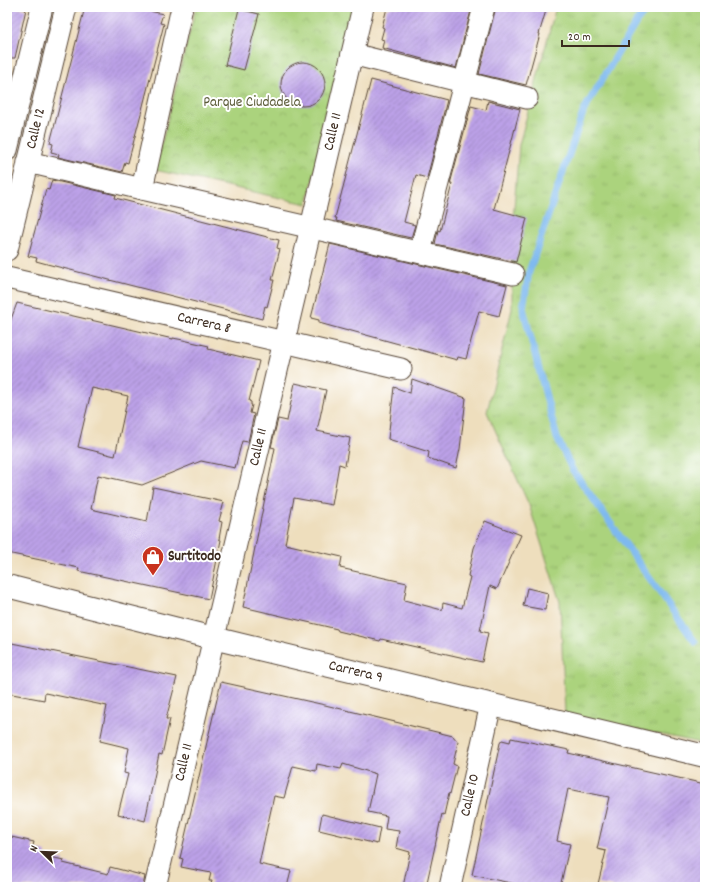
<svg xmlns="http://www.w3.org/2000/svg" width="712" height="894" font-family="Dekko,sans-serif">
<defs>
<pattern id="grass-tufts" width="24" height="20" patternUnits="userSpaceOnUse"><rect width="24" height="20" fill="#abd37d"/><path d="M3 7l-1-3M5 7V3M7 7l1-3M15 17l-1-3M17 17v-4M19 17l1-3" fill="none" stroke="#94b56c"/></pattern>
<pattern id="park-crowns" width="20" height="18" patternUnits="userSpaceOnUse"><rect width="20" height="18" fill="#abd37d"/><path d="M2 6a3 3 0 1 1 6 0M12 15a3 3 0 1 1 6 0" fill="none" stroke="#94b56c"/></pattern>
<pattern id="building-hatch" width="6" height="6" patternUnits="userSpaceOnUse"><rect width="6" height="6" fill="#bca1e8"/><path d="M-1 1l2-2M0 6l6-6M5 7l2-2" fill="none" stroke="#9a83bb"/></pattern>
</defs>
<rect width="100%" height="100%" fill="#fff"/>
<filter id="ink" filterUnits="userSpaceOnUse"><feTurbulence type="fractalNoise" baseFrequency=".025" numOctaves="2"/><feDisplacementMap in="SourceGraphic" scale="8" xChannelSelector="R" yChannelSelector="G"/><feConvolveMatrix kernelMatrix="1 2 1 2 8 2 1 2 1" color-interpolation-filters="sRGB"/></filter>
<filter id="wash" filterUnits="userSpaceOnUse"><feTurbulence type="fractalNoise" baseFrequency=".012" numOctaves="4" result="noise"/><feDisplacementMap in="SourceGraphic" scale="16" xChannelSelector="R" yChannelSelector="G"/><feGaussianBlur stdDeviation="0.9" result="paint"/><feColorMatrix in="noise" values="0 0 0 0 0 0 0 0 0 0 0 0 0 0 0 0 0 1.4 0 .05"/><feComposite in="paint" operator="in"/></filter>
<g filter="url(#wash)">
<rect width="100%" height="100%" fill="#eedebd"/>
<path fill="url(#grass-tufts)" stroke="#737e4e" d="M556 7H705V744L565 714 560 602 529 505 487 412 512 309V233L519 145Z"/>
<path fill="url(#park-crowns)" stroke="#737e4e" d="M196 7H355L307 204 155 170Z"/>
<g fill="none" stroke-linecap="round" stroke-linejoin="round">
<path stroke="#7eb9ef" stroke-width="7" d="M649 7 637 21 584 110 529 272 523 308 557 438 572 469 695 642"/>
</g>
<g id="blocks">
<g fill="url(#building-hatch)" fill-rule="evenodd">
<path d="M7 7 26 9 15 58H7Z"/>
<path d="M85 7H132L163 14 160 23 164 24 143 106 128 163 125 162 122 172 58 157 59 154 51 152 53 144 50 143Z"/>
<path d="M390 7H472L456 68 382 48 384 40 381 39 384 28 382 27 387 8 390 9Z"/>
<path d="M496 7H547L539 34H540L526 85 479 74Z"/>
<path d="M239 9 259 14 244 70 225 65Z"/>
<circle cx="303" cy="84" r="22"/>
<path d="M371 80 447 100 427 178 416 175 404 222 415 225 411 238 336 221 337 218H335Z"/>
<path d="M488 101 520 109 494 209 527 218 516 262 435 244 438 230 440 231 452 184H450L471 106 486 110Z"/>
<path d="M52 180 116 195 115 198 279 240 277 248 280 249 272 280H274L267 307 265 306 262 319 47 264 36 261 37 258 28 256 46 189 49 190Z"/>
<path d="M330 244 507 285 499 316 479 311 466 359 458 357 457 360 348 330V331L319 323V320L311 318Z"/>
<path d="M17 303 173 339V338L183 340 209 346 208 349 259 361 249 401 251 402V405H252L250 413 254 414 248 442 242 441 235 468 201 461 142 485 98 475 91 509 147 522 153 487 224 502 219 521 222 522 219 539 221 540 209 599 78 571 79 568 7 553V330ZM92 388 128 396 115 456 78 447Z"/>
<path d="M412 379 466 398 460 449 456 468 428 458 429 452 388 439 394 387 410 393Z"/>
<path d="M295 383 326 390 317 431 350 438 345 466 339 464 332 505 294 498 285 544 342 557 340 568 407 583 404 600 442 610 443 603 462 608 470 577 468 576 474 548 485 521 521 535 497 589 490 586 480 631 488 633 482 662 381 639 380 641 338 631 337 629 243 607 275 448 271 447 278 419 287 421Z"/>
<path d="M527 588 548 593 545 610 523 606Z"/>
<path d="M7 642 177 677 166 719H170L162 755 159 754 145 821 118 814 128 774 124 773 129 748 100 741 107 706 45 693 44 700 7 693Z"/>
<path d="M221 682 325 705 453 736 458 742 453 764 457 766 450 794 449 793 444 815 442 814 426 887H403L410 852 396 848 399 831 385 829 387 816 368 812 376 774 343 764 341 769 317 764 316 771 293 766 284 798 274 796 259 864 291 871 287 887H210L212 881H209L211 873 181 867 183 859 180 858Z"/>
<path d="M511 738 569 750 568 753 705 784V887H614L598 884 606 851 597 849 609 797 568 789 557 841 570 844 560 887H530L472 875 500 743 502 740 510 742Z"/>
<path d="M322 814 380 828 377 844 319 830Z"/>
<path d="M7 836 34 842 32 849 46 852 45 856 64 860 63 863 108 874 110 867 145 876 143 887H14L7 885Z"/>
</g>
</g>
</g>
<g filter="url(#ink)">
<use href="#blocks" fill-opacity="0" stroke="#564536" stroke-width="1"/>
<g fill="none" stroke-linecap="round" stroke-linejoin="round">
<g stroke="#564536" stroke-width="23">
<g id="street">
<path d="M352 54 527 98"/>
<path d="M7 150 42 7"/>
<path d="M28 162 142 189 513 274"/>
<path d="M142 189 182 7"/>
<path id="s1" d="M7 250 66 7"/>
<path d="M420 252 484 7"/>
<path id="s2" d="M7 278 401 369"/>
<path id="s3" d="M155 887 363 7"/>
<path id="s4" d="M450 887 491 704"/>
</g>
</g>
<g stroke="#564536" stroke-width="24">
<g id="secondary">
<path id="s5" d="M7 586 213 638 705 756"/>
</g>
</g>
<use href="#street" stroke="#fff" stroke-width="21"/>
<use href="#secondary" stroke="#fff" stroke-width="22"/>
</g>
</g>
<defs>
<g id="shop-pin" transform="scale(1.15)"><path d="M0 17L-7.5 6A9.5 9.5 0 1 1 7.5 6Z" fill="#c8321e" stroke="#fff"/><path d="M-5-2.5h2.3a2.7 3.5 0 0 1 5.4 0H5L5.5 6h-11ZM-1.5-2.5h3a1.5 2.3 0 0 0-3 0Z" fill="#fff"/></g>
</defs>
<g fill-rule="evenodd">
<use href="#shop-pin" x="153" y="557"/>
</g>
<g text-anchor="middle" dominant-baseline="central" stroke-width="4" stroke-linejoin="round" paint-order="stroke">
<g font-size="15" fill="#5d5d3a" stroke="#fff">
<text x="252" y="103">Parque Ciudadela</text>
</g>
<g font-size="15" fill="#3b2a1e" stroke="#fff">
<text stroke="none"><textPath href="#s1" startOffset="125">Calle 12</textPath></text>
<text stroke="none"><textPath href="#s3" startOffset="776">Calle 11</textPath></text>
<text stroke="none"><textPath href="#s2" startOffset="202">Carrera 8</textPath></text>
<text stroke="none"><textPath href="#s3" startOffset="452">Calle 11</textPath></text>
<text stroke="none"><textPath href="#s5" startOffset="359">Carrera 9</textPath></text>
<text stroke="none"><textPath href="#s3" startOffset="128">Calle 11</textPath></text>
<text stroke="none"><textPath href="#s4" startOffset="94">Calle 10</textPath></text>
</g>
<g font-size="15" font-weight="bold" fill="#3b2a1e" stroke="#fff" text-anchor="start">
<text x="168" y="557">Surtitodo</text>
</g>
</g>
<rect width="712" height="894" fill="none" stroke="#fff" stroke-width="24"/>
<g transform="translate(42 852) rotate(293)" stroke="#ffffff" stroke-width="3" paint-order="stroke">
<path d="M0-3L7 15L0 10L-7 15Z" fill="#3b2a1e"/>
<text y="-6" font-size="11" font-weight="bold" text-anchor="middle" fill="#3b2a1e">N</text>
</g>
<path d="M562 40v6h67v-6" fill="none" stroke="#3b2a1e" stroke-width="2"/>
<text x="568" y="40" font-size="12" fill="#3b2a1e" stroke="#ffffff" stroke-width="3" paint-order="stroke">20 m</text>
</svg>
